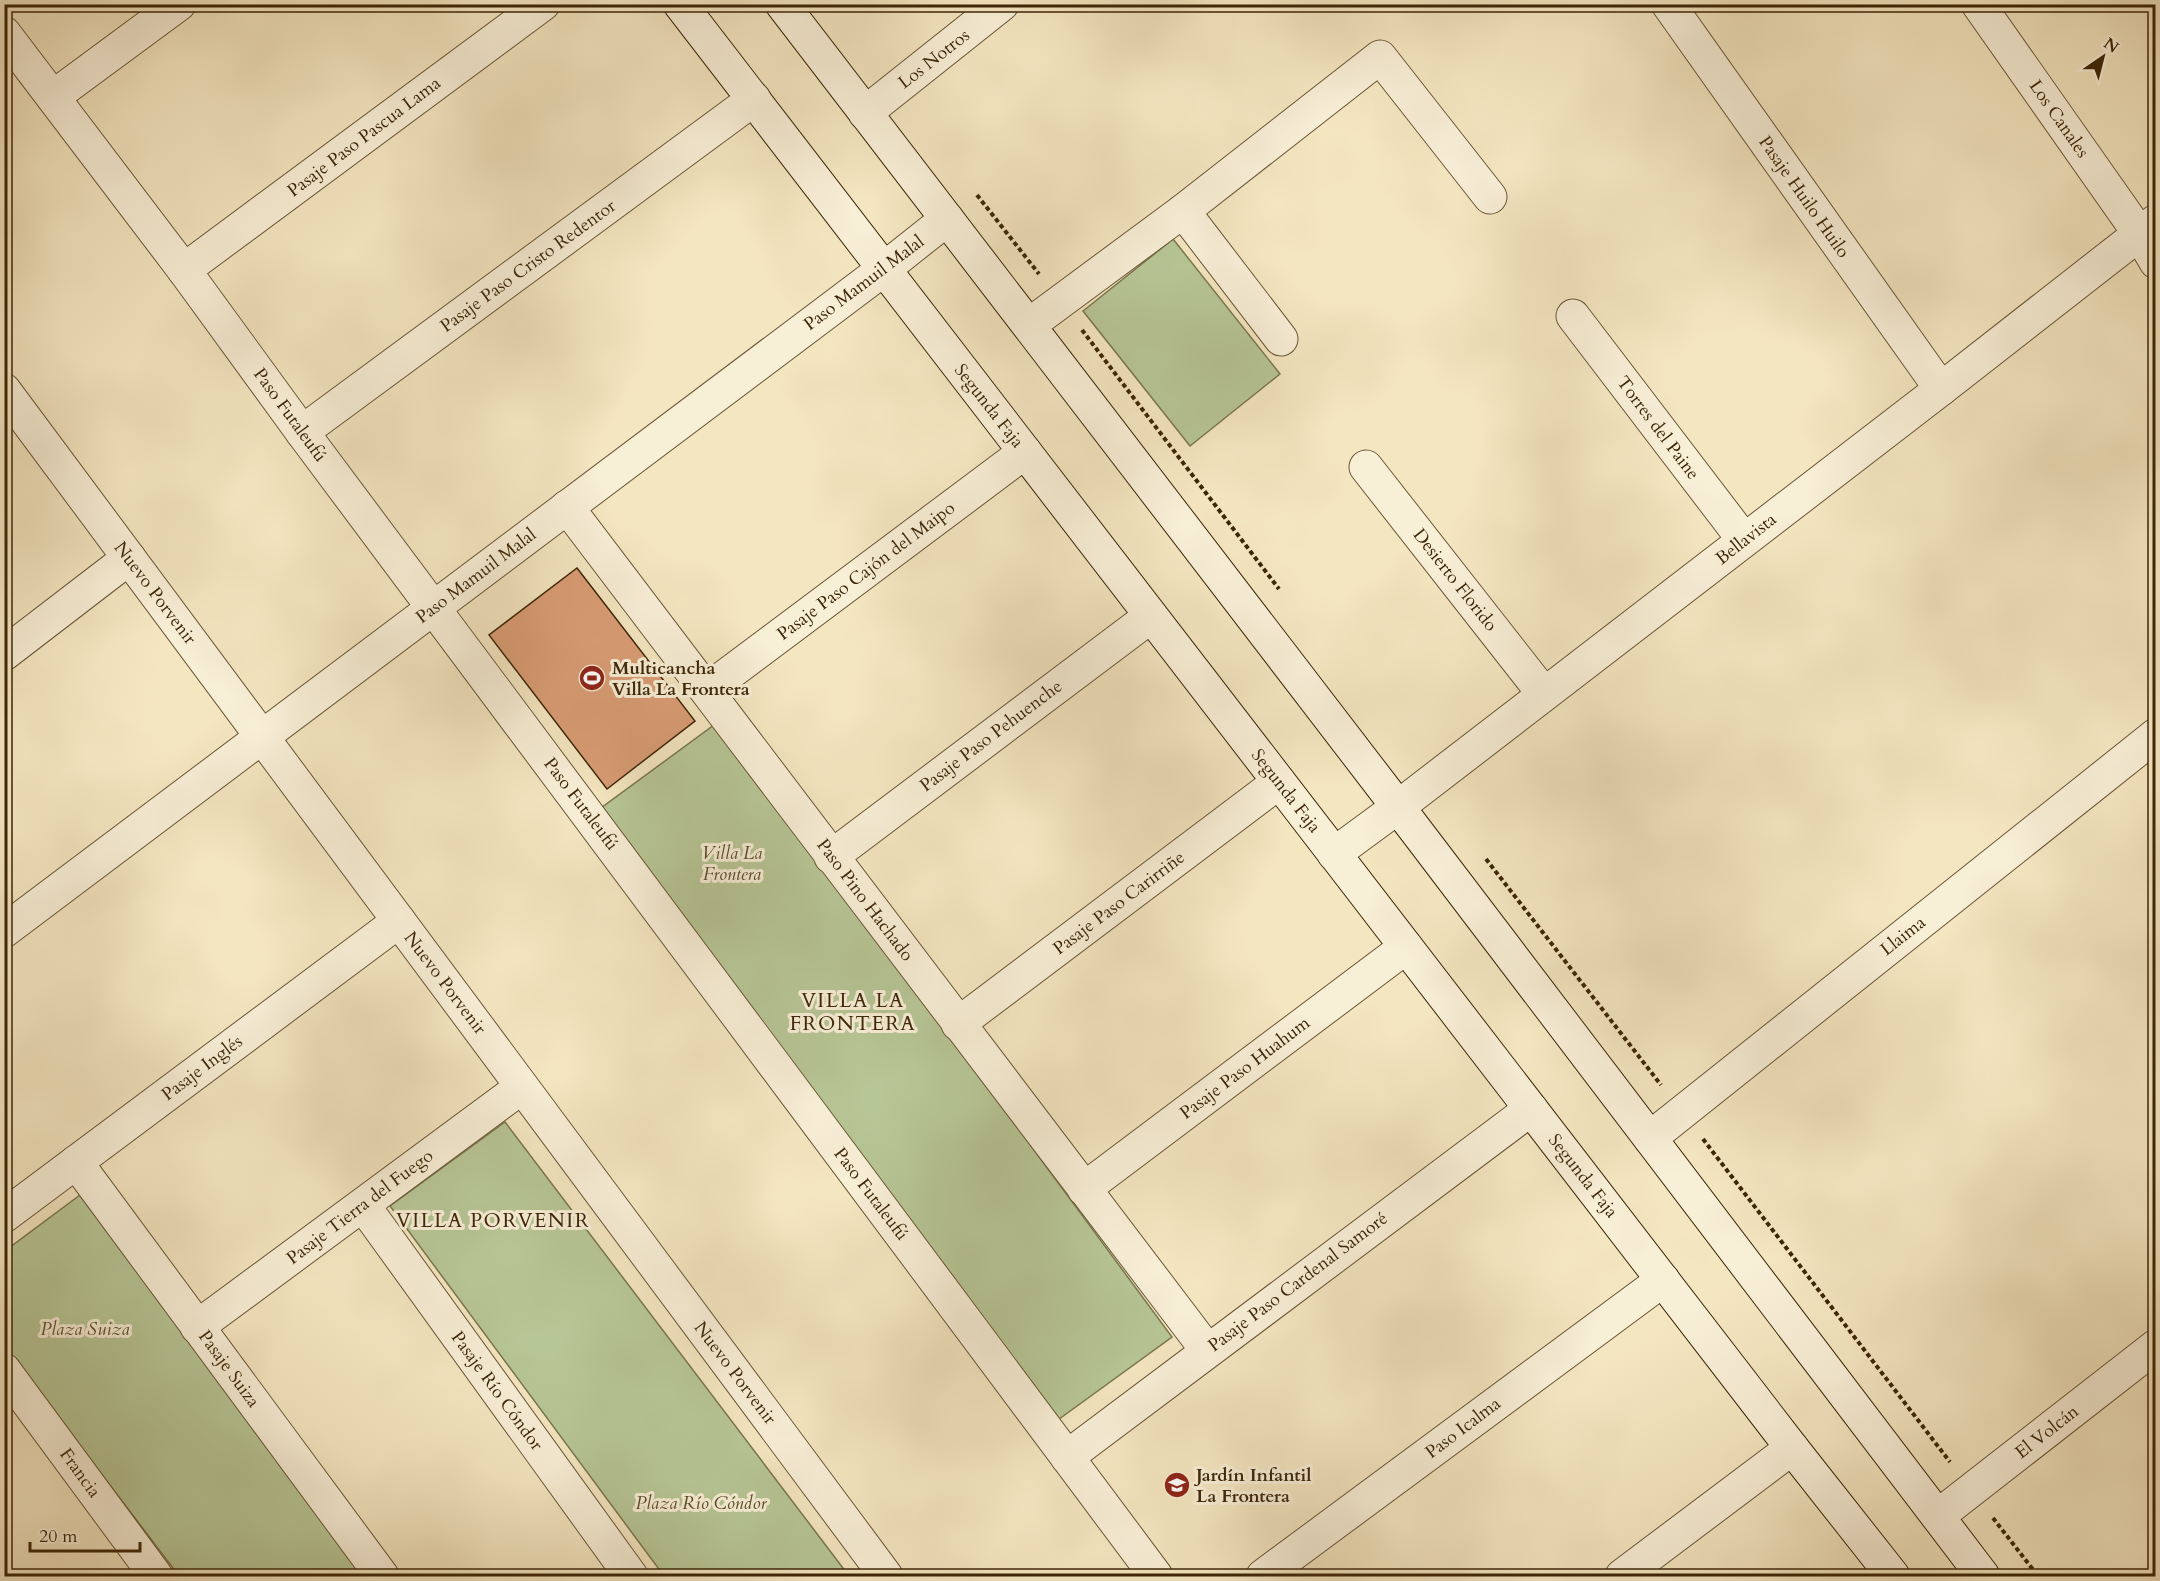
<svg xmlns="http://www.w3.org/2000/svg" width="2160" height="1581" font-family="Cardo,serif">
<rect width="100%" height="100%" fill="#f4e6c1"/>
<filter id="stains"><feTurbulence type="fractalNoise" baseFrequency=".00333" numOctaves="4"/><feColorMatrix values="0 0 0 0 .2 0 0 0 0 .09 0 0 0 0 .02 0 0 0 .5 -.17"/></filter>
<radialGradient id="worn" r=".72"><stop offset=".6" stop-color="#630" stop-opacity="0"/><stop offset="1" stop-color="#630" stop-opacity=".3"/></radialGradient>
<g fill="#b7c696" stroke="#7a764e" stroke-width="1.5">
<path d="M1173 239 1280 374 1190 446 1083 311Z"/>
<path d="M718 722 1172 1337 1055 1422 601 808Z"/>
<path d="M505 1122 849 1576H664L390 1206Z"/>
<path d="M80 1195 363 1576H179L5 1347V1251Z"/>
</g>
<path fill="#d99c74" stroke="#3c2607" stroke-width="1.5" d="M577 568 695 721 607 789 489 635Z"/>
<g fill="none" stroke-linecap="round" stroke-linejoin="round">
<g stroke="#6a5636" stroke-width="35">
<g id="street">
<path d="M1668 4 1941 389"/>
<path d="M1978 4 2139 233 2156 262"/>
<path d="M4 33 184 270 302 432 1156 1576"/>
<path d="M53 97 179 4"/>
<path d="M865 113 1002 4"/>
<path d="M1183 211 1281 339"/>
<path d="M184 270 543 4"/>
<path d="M1573 316 1744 540"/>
<path d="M1029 325 1183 211 1380 57 1490 197"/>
<path d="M4 390 886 1576"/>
<path d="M302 432 754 99"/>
<path d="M1366 467 1544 694"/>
<path d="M567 507 1207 1350"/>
<path d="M4 654 129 558"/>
<path d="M707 690 1025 452"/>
<path d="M1334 854 1398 807 1941 389 2156 221"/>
<path d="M831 857 1151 616"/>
<path d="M4 931 884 269 947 219"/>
<path d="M958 1024 1279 782"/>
<path d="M1650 1138 2156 735"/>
<path d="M76 1162 382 1576"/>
<path d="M1084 1189 1406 947"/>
<path d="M363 1205 631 1576"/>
<path d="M4 1216 399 921"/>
<path d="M197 1327 522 1087"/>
<path d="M4 1370 156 1576"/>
<path d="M1067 1457 1531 1109"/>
<path d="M1938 1516 2156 1346"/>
<path d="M1263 1576 1663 1280"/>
<path d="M1622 1576 1792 1448"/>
</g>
</g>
<g stroke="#3c2607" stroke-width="35">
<g id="secondary">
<path d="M680 4 1792 1448 1893 1576"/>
<path d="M782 4 1398 807 1983 1576"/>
</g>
</g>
<g stroke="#3c2607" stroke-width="4" stroke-dasharray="4.5 3" stroke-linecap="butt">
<path d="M977 195 1039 274"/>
<path d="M1082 330 1279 589"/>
<path d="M1486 859 1661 1085"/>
<path d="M1703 1139 1950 1462"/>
<path d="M1993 1518 2038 1576"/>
</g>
<use href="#street" stroke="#f8efd7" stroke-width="33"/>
<use href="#secondary" stroke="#f8efd7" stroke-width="33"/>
</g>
<defs>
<g id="stadium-disc" transform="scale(1.35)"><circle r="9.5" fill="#8f2418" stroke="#f8efd7"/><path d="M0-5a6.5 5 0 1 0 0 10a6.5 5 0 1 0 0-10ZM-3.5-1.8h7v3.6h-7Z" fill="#fff"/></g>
<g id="school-disc" transform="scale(1.35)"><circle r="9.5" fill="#8f2418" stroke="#f8efd7"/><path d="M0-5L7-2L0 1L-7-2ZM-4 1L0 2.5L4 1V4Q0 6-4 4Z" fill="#fff"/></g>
</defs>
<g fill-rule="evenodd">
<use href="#stadium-disc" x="592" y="678"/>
<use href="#school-disc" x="1177" y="1485"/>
</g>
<g text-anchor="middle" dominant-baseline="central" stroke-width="6" stroke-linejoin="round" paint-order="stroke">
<g font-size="18" fill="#3c2607" stroke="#f8efd7">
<text transform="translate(934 59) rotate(-38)">Los Notros</text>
<text transform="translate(2059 119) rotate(55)">Los Canales</text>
<text transform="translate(364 137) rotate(-37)">Pasaje Paso Pascua Lama</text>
<text transform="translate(1804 197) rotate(55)">Pasaje Huilo Huilo</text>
<text transform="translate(528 266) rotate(-36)">Pasaje Paso Cristo Redentor</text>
<text transform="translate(864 283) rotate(-37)">Paso Mamuil Malal</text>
<text transform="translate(989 406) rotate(52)">Segunda Faja</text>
<text transform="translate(290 415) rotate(54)">Paso Futaleufú</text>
<text transform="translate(1658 428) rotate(53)">Torres del Paine</text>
<text transform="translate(1746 539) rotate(-38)">Bellavista</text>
<text transform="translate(866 571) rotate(-37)">Pasaje Paso Cajón del Maipo</text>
<text transform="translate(476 576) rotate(-37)">Paso Mamuil Malal</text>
<text transform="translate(1455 580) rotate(52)">Desierto Florido</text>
<text transform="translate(155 593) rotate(53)">Nuevo Porvenir</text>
<text transform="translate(991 736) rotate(-37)">Pasaje Paso Pehuenche</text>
<text transform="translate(1286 791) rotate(52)">Segunda Faja</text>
<text transform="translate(581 804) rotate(53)">Paso Futaleufú</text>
<text transform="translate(865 900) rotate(53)">Paso Pino Hachado</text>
<text transform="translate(1119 903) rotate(-37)">Pasaje Paso Carirriñe</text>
<text transform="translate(1903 936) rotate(-38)">Llaima</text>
<text transform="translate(445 983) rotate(53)">Nuevo Porvenir</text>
<text transform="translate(202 1068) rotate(-37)">Pasaje Inglés</text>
<text transform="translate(1245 1068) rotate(-37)">Pasaje Paso Huahum</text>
<text transform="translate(1583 1176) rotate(52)">Segunda Faja</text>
<text transform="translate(871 1194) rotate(53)">Paso Futaleufú</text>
<text transform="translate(360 1207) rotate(-37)">Pasaje Tierra del Fuego</text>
<text transform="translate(1298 1282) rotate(-37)">Pasaje Paso Cardenal Samoré</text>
<text transform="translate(229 1369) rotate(54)">Pasaje Suiza</text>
<text transform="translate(735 1373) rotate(53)">Nuevo Porvenir</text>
<text transform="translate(497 1391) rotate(54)">Pasaje Río Cóndor</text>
<text transform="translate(1463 1428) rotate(-37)">Paso Icalma</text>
<text transform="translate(2047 1432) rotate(-38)">El Volcán</text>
<text transform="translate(80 1473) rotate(54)">Francia</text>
</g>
<g font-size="18" font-weight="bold" fill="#3c2607" stroke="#f8efd7" text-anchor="start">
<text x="612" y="668">Multicancha<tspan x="612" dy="21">Villa La Frontera</tspan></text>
<text x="1196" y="1475">Jardín Infantil<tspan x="1196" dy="21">La Frontera</tspan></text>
</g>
<g font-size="18" font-style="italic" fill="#5b4e2b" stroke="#f8efd7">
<text x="732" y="853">Villa La<tspan x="732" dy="21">Frontera</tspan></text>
<text x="85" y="1329">Plaza Suiza</text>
<text x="701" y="1503">Plaza Río Cóndor</text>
</g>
<g font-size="20" letter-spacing="1.5" fill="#3c2607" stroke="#f8efd7">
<text x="853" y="1000">VILLA LA<tspan x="853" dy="23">FRONTERA</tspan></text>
<text x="493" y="1220">VILLA PORVENIR</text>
</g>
</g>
<rect width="2160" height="1581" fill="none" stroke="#f4e6c1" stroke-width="24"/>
<rect x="6" y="6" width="2148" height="1569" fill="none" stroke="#3c2607" stroke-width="3"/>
<rect x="12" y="12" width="2136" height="1557" fill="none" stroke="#3c2607" stroke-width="1.5"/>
<g transform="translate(2103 57) rotate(35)" stroke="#f8efd7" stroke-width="4.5" paint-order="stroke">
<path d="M0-4.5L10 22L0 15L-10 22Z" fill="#3c2607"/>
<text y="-9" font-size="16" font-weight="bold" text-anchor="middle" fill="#3c2607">N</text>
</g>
<path d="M30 1542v9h110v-9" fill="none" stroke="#3c2607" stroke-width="3"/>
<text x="39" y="1542" font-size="18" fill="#3c2607" stroke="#f8efd7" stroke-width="4.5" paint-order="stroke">20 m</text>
<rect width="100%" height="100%" filter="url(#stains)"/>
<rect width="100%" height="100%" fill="url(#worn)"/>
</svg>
